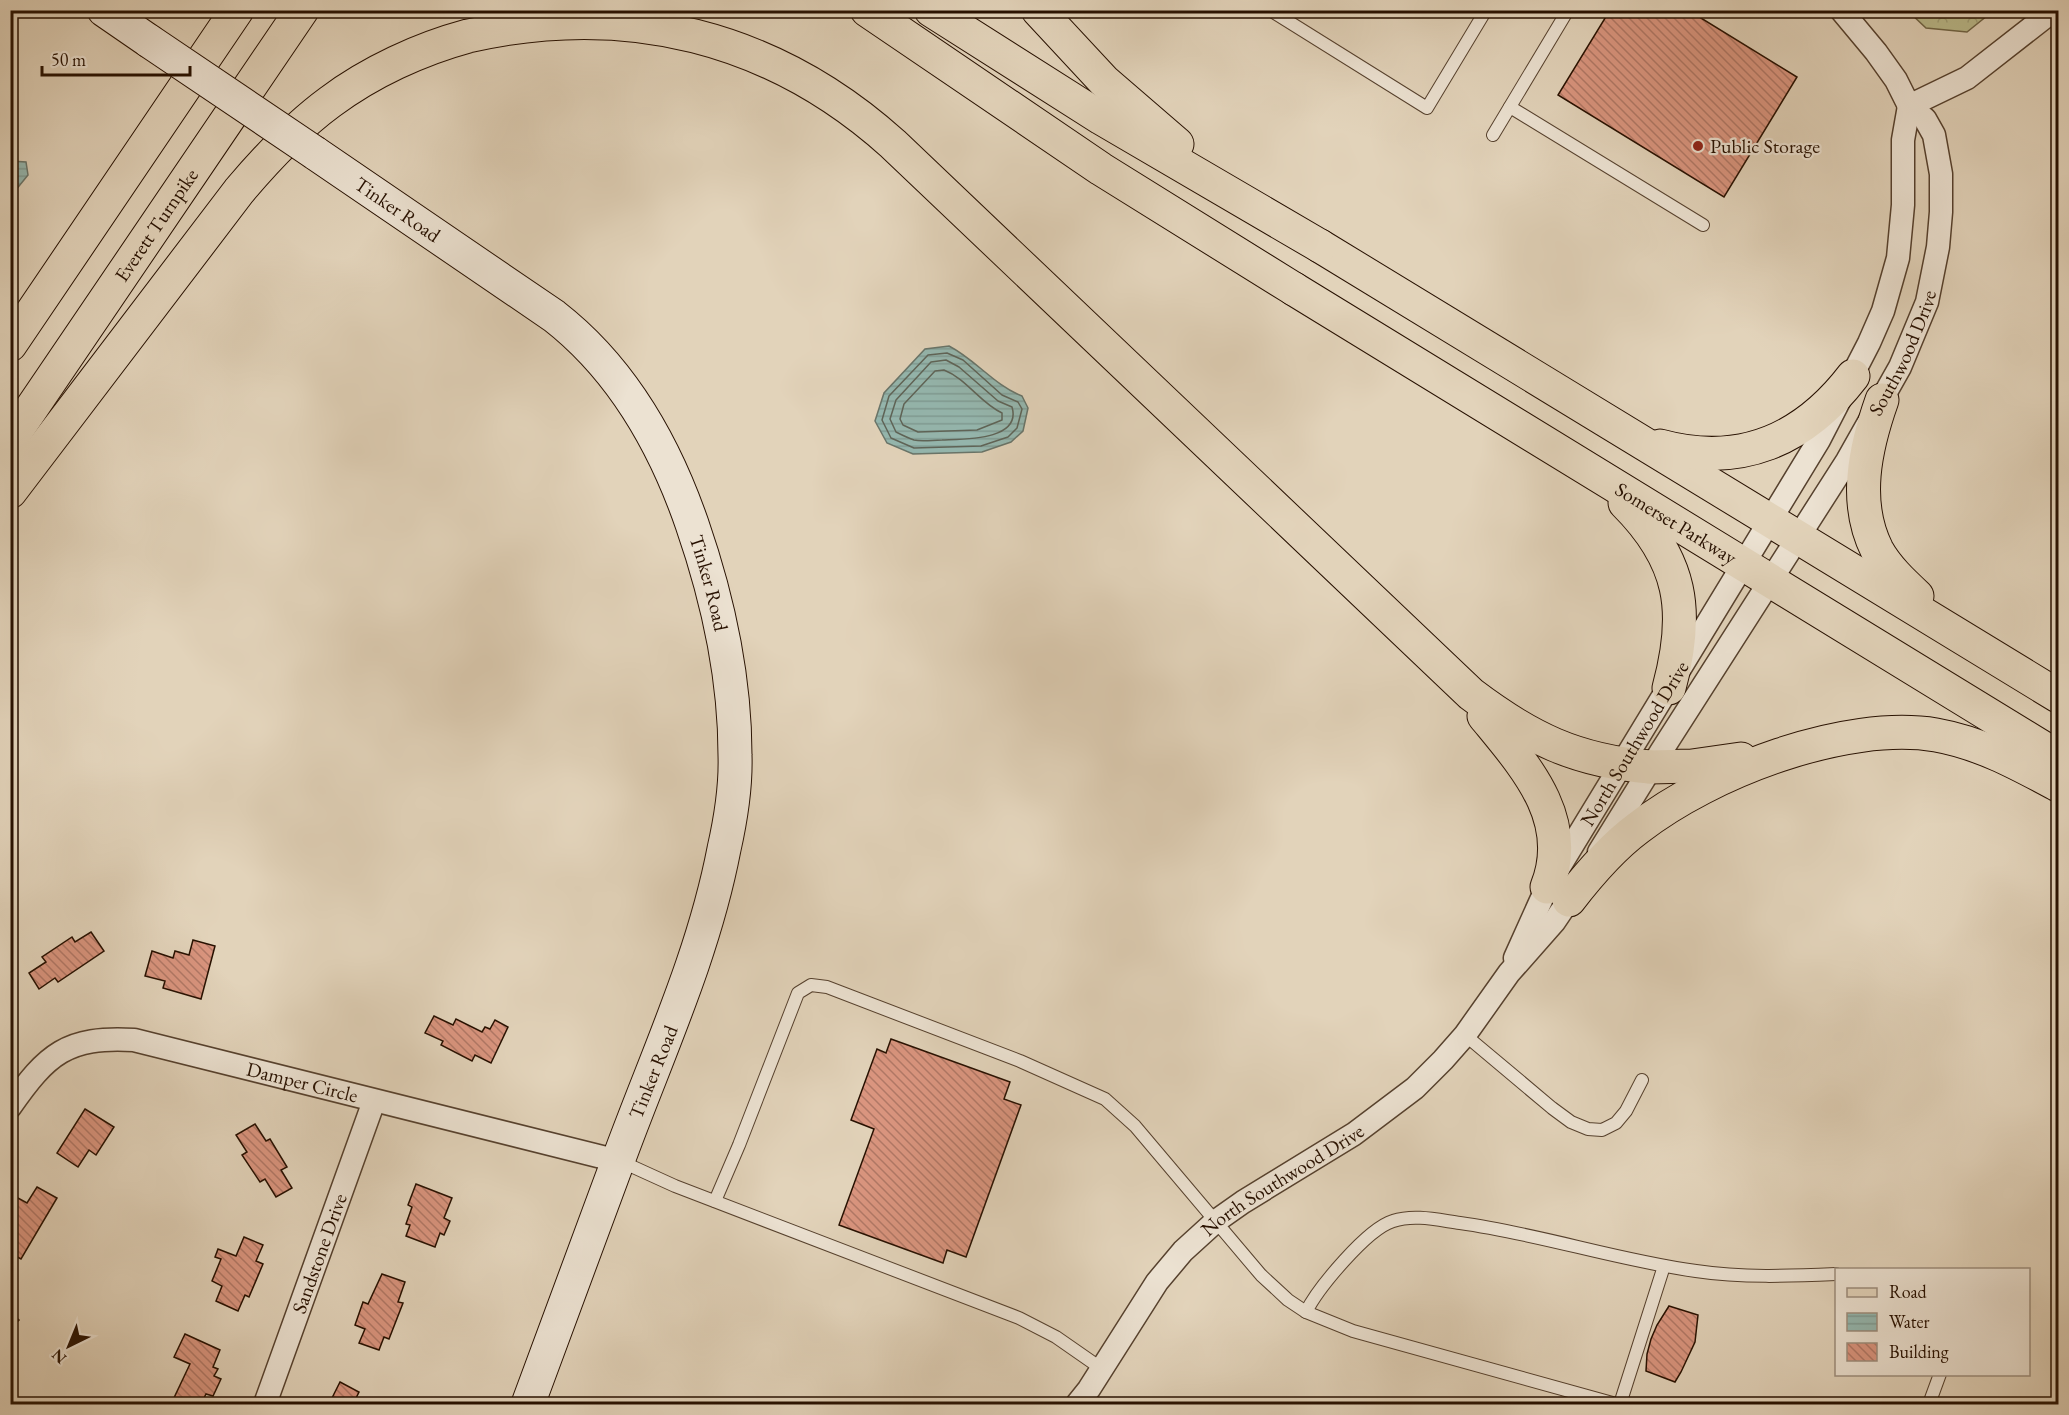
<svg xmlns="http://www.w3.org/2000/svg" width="2069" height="1415" font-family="'EB Garamond',serif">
<defs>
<pattern id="forest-crowns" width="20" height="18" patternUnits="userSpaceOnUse" patternTransform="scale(1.5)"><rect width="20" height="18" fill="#baba8b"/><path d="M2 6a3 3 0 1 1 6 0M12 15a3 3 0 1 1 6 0" fill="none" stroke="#a09f76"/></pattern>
<pattern id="water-rules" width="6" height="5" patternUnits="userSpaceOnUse" patternTransform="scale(1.5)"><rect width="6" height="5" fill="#95b8b0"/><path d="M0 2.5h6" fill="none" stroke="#809d96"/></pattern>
<pattern id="building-back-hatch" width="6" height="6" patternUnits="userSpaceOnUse" patternTransform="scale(1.5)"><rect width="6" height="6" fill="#da957f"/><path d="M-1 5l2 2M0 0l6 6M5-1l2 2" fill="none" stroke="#b17866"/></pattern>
</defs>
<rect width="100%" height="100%" fill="#e2d3ba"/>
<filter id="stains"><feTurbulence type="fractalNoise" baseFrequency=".00333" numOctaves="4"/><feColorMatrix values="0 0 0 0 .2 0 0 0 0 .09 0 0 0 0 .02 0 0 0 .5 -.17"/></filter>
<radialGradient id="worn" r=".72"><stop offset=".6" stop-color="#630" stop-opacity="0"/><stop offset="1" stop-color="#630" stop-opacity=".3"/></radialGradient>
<path fill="url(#forest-crowns)" stroke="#706546" stroke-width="1.5" d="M1908 11H1993L1967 32 1926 28Z"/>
<g fill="url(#water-rules)" stroke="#69756a" stroke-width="1.5">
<path d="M11 161 26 162 28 175 11 196Z"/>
<path d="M949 346C976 360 994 385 1022 396L1028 408 1023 431 1011 442 982 452 913 454 887 443 875 421 884 393 925 349Z"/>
</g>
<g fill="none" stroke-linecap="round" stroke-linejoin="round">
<g stroke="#5e6458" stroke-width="1.5">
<path d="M947 353 963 360 1002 395 1018 402 1022 409 1017 428 1008 437 981 446 914 448 891 438 882 420 889 396 928 355Z"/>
<path d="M946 360 959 367 998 401 1012 407C1022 441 962 439 942 440 933 440 922 442 914 440 908 438 902 435 896 432L890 419 896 400 931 362Z"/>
<path d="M944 370C967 379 980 403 1002 413V420L977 430 918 432 903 425 900 419 904 404 935 371Z"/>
</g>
</g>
<g fill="url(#building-back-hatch)" stroke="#271000" stroke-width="1.5">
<path d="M1610 10H1688L1797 77 1724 197 1558 95Z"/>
<path d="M91 932 104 951 58 982 55 978 39 989 29 973 46 962 42 957 72 937 75 942Z"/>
<path d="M193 940 215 946 201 999 163 988 165 981 145 976 152 951 173 958 175 951 189 955Z"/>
<path d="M434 1016 453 1025 456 1019 482 1032 485 1027 490 1029 495 1020 508 1027 491 1063 475 1055 472 1061 441 1045 443 1041 425 1033Z"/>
<path d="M891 1039 1010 1082 1004 1099 1021 1105 966 1257 947 1250 943 1263 839 1225 874 1129 851 1120 877 1049 886 1053Z"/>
<path d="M85 1109 114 1127 96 1155 89 1150 78 1167 57 1153Z"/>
<path d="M255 1124 266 1141 270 1139 287 1167 281 1170 292 1188 276 1197 265 1179 260 1182 242 1155 247 1152 236 1135Z"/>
<path d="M416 1184 452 1198 444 1218 450 1221 444 1235 440 1233 435 1247 406 1236 410 1225 406 1224 412 1207 408 1205Z"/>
<path d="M37 1187 57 1198 21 1259 10 1253V1212L18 1198 27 1203Z"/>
<path d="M244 1237 263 1245 256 1261 263 1264 249 1297 245 1295 238 1311 216 1301 222 1286 212 1281 221 1259 215 1257 218 1249 236 1256Z"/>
<path d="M382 1274 405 1282 398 1302 403 1303 389 1339 384 1337 379 1350 359 1343 365 1329 355 1325 363 1302 368 1304Z"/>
<path d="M1669 1306 1698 1315 1695 1342 1681 1372 1675 1382 1646 1371 1647 1354 1651 1339 1657 1325Z"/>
<path d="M10 1312 19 1320 10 1329Z"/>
<path d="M185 1334 220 1350 213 1367 218 1369 214 1376 221 1379 213 1396 206 1394 201 1404H182L173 1400 190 1364 174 1357Z"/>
<path d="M340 1382 359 1392 353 1404H329Z"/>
</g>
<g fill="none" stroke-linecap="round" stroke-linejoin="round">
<g stroke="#56412e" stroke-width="14">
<g id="lane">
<path d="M1270 10 1427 108 1486 10"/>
<path d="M1510 107 1703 225"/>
<path d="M1493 135 1568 10"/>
<path d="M1465 1035 1552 1108 1571 1122 1588 1129 1602 1130 1616 1123 1626 1111 1642 1080"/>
<path d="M620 1161 675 1186 1019 1318 1056 1337 1102 1369"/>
<path d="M715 1201 739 1145 798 993 811 985 827 987 1020 1061 1105 1099 1135 1126 1261 1275 1288 1300 1306 1312 1353 1331 1616 1404"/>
<path d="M1306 1312C1318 1288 1367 1229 1393 1221 1414 1214 1438 1220 1460 1223 1540 1234 1616 1260 1696 1271 1742 1278 1790 1276 1836 1274"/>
<path d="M1620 1404 1664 1266"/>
<path d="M1929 1404 1940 1374"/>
</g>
</g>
<g stroke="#56412e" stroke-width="25">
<g id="street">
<path id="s1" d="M1599 852 1662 750 1847 461 1900 367 1927 302 1938 247 1941 212V174L1934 135 1925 119 1909 106 1896 80 1876 52 1841 10"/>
<path id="s2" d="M1515 958 1547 887 1819 440 1869 343 1883 311 1898 258 1903 205V140L1909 106 1967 78 2054 10"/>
<path id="s3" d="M10 1107C47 1054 67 1036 134 1040L618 1161"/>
<path id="s4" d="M265 1404 374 1101"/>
<path id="s5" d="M1077 1404 1089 1389 1157 1282 1183 1251 1216 1221 1243 1202 1354 1134 1415 1088 1443 1060 1465 1035 1509 973 1554 922 1577 888"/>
</g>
</g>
<g stroke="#271000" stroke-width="35">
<g id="secondary">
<path d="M104 10 149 41"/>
<path id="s6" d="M315 153 554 316C622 369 664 443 692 524 718 599 735 676 735 755 736 786 731 818 724 849 703 958 656 1057 618 1161 588 1242 558 1323 528 1404"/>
</g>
</g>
<g stroke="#271000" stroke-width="35">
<g id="primary">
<path d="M1320 246 2058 696"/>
<path id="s7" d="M1294 289 2058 757"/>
<path d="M1882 400C1865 448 1853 502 1877 550 1887 568 1902 582 1917 596"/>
<path d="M1660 446C1740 468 1804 440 1853 376"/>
<path d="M1625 503C1682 560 1690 611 1669 688"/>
<path d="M1650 767 1692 766 1741 759"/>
<path d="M1569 900C1589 874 1611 848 1638 828 1710 772 1845 720 1936 735 1981 743 2019 764 2058 785"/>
</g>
</g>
<g stroke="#271000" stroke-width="35">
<g id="highway">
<path d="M867 10 1101 169 1294 289"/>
<path d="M931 10 1101 118 1320 246"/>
<path d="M1038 10 1104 81 1177 144"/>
<path d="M10 345 237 10"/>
<path id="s8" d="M10 440 302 10"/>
<path d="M10 492 239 191C266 159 296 127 330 102 370 72 420 49 468 36 626 0 773 36 893 144L1471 694C1529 738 1576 761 1650 767"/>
<path d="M1484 716C1525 766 1574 819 1547 887"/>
</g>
</g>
<use href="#lane" stroke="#ece2d2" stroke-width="12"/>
<use href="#street" stroke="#ece2d2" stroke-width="22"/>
<use href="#secondary" stroke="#ece2d2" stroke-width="33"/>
<use href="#primary" stroke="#e2d3ba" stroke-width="33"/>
<use href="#highway" stroke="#e2d3ba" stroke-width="33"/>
<g stroke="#271000" stroke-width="35" stroke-linecap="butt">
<path id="secondary-bridge" d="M149 41 315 153"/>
</g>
<use href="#secondary-bridge" stroke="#ece2d2" stroke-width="33"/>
</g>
<circle fill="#8f2418" stroke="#ece2d2" stroke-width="2" cx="1698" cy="146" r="6"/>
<g text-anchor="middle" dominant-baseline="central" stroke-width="4.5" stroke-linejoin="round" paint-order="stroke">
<g font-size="20" fill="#271000" stroke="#ece2d2" text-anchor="start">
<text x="1710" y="146">Public Storage</text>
</g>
<g font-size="20" fill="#271000" stroke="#ece2d2">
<text stroke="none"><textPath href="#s6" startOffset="100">Tinker Road</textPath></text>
<text stroke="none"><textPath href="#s8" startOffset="260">Everett Turnpike</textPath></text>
<text stroke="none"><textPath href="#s1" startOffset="585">Southwood Drive</textPath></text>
<text stroke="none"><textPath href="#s7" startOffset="448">Somerset Parkway</textPath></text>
<text stroke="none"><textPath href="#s6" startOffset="604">Tinker Road</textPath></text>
<text stroke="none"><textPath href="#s2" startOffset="246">North Southwood Drive</textPath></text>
<text transform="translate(653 1072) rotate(-68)">Tinker Road</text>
<text stroke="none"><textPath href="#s3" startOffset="324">Damper Circle</textPath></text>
<text stroke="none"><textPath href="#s5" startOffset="309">North Southwood Drive</textPath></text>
<text stroke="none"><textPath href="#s4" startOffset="160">Sandstone Drive</textPath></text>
</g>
</g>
<rect width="2069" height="1415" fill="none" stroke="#e2d3ba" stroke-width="36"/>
<rect x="12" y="12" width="2045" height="1391" fill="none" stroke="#271000" stroke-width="3"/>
<rect x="18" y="18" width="2033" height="1379" fill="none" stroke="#271000" stroke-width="1.5"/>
<rect x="1835" y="1268" width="195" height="108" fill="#ece2d2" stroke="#9d8e7e" stroke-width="1.5"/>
<rect x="1847" y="1288" width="30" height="9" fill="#e2d3ba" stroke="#9d8e7e" stroke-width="1.5"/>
<text x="1889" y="1298" font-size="18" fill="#271000">Road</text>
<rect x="1847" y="1313" width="30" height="18" fill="url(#water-rules)" stroke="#9d8e7e" stroke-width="1.5"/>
<text x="1889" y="1328" font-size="18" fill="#271000">Water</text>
<rect x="1847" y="1343" width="30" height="18" fill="url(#building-back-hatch)" stroke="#9d8e7e" stroke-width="1.5"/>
<text x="1889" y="1358" font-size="18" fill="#271000">Building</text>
<g transform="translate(69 1346) rotate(223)" stroke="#ece2d2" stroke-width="4.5" paint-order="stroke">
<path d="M0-4.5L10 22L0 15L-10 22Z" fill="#271000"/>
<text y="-9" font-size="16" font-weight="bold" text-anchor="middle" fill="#271000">N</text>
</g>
<path d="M42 66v9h148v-9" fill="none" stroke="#271000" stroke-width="3"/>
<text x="51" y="66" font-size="18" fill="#271000" stroke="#ece2d2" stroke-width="4.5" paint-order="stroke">50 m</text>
<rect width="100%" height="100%" filter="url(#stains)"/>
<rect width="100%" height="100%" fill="url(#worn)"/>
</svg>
